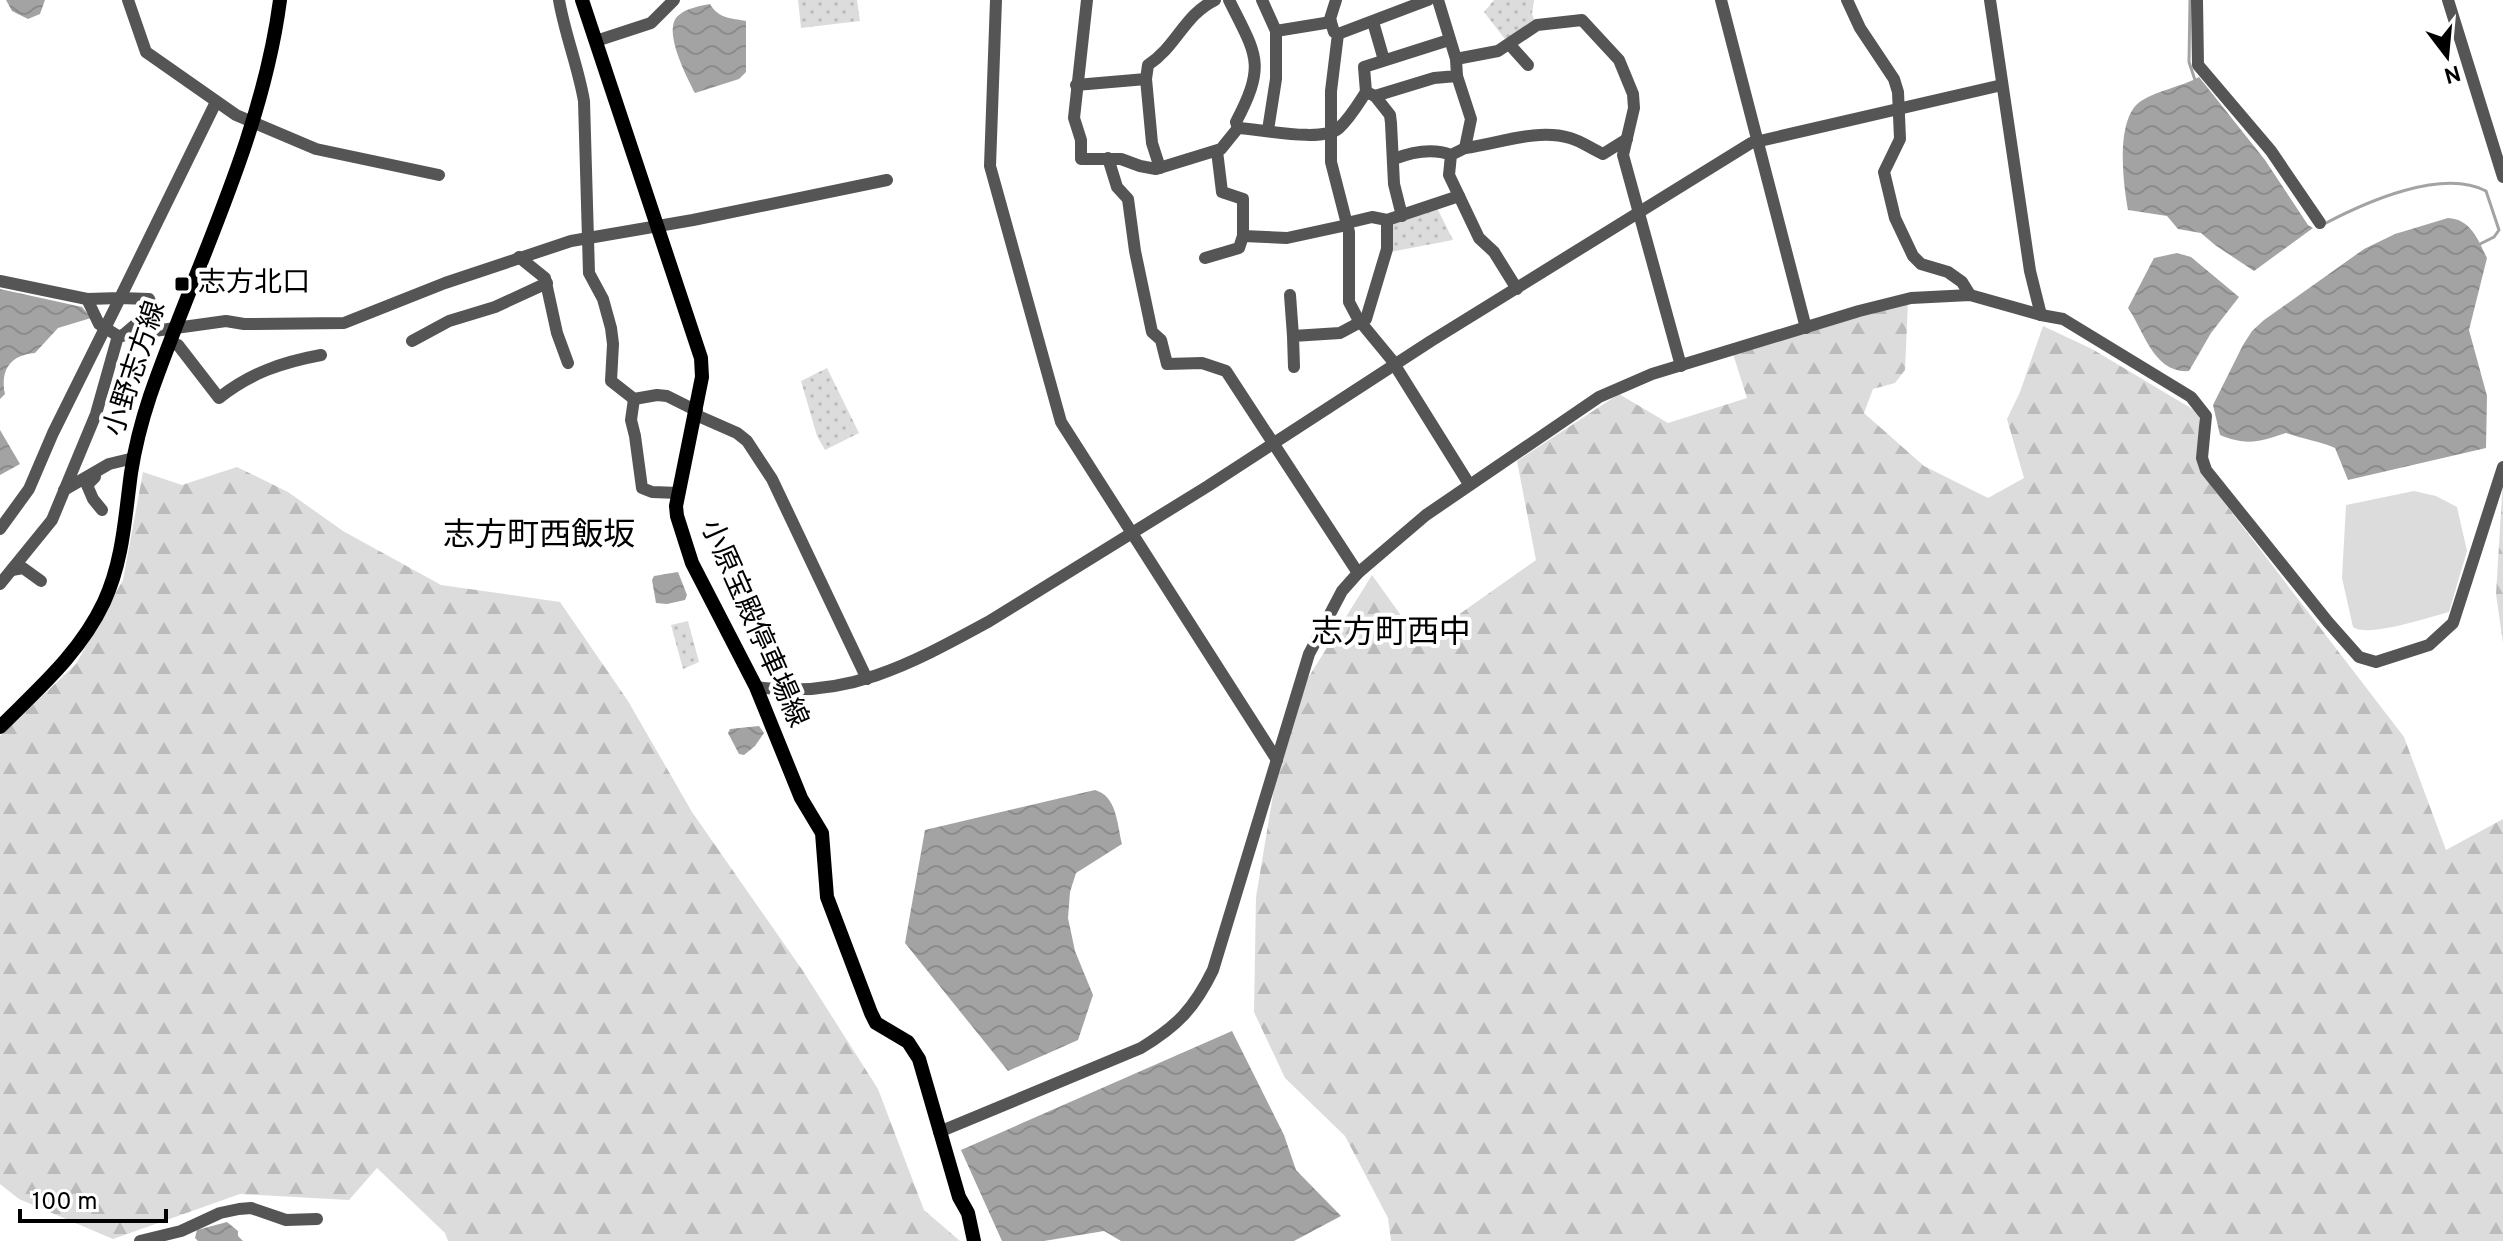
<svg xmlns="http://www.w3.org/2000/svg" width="2503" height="1241" font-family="Overpass,'Noto Sans JP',sans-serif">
<defs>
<pattern id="green-dots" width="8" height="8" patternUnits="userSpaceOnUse" patternTransform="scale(2)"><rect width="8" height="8" fill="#dcdcdc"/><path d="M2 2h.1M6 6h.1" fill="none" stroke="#bbb" stroke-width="1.8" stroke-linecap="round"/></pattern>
<pattern id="forest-firs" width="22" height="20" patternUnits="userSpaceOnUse" patternTransform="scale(2)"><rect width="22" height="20" fill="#dcdcdc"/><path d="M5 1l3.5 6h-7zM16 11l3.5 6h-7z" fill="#bbb"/></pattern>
<pattern id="water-waves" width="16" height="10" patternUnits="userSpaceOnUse" patternTransform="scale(2)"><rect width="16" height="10" fill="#a3a3a3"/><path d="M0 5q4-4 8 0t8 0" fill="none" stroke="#8b8b8b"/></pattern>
</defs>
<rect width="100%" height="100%" fill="#fff"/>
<g fill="url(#green-dots)">
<path d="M798 0H857L860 21 801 28Z"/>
<path d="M1494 0H1534L1532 14 1535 22 1508 43 1484 12Z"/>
<path d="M1437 208 1453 240 1390 252 1389 221Z"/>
<path d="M827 368 859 433 825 450 817 436 801 381Z"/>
<path d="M688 621 699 662 683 669 671 625Z"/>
</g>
<g fill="url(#forest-firs)">
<path d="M1908 301 1905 370 1895 383 1873 389 1864 413 1924 466 1988 498 2024 478 2007 419 2020 392 2043 326 2092 349 2199 413 2200 471 2404 737 2446 850 2503 819V1241H1391L1388 1218 1345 1136 1285 1078 1254 1012 1256 897 1276 777 1305 683 1372 575 1420 642 1536 560 1517 461 1619 394 1668 423 1747 398 1733 354Z"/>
<path d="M237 467 288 492 343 531 441 585 560 602 628 701 692 812 803 971 878 1089 924 1210 960 1241H448L445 1233 377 1168 349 1200 240 1194 113 1239 19 1199 0 1184V736L76 664 123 580 143 472 182 485Z"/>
<path d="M2503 479V643L2496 594Z"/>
</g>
<path fill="#dcdcdc" d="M2414 491 2436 496 2457 507 2467 551 2449 612C2429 617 2369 638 2353 627L2342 578 2346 505Z"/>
<g fill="url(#water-waves)">
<path d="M6 0H45L40 14 28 19 12 11Z"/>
<path d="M710 4C719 19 731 18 746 21V72L739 79 695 93C687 77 661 28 679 15 687 8 700 6 710 4Z"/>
<path d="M2199 77 2265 160 2308 225 2313 228 2254 271 2215 245 2201 233 2178 229 2167 216 2128 210C2123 183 2115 118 2141 101 2158 90 2181 87 2199 77Z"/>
<path d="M2448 218C2471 219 2478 240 2487 258L2469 330 2487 396 2486 448 2348 480 2335 448C2319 441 2303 439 2286 433 2259 442 2247 446 2220 435L2213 405 2243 345 2252 331 2264 320 2364 249 2395 234Z"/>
<path d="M2177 253 2191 257 2239 297 2211 333 2189 371C2154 374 2144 331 2128 308L2154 258Z"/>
<path d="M0 289 82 307 91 318 58 328 35 353C11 355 0 369 5 394L0 399Z"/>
<path d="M0 430 20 464 0 475Z"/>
<path d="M678 572 687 595 685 600 667 604 656 603 652 580 654 576Z"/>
<path d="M759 726 764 733 755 746 744 755 739 754 728 733 730 729Z"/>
<path d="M1095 790C1117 796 1117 824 1122 844L1076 873 1070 892 1068 918 1075 951 1093 995 1078 1040 1008 1071 905 943 925 830Z"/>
<path d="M1232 1031 1284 1135 1296 1170 1341 1216 1294 1241H1121L1104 1231 1044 1241H1002L961 1150Z"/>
<path d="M227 1222 238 1231V1236L243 1241H198L195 1238 197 1230Z"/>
</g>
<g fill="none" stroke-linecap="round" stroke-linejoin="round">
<g stroke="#a3a3a3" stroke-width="3">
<path d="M2190 0 2189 62 2195 80"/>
<path d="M2326 223C2366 202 2442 168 2486 191L2499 230 2494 237 2478 245"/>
</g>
<g stroke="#555" stroke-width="12">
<path d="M128 0 146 52 236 115 316 149 439 175"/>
<path d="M559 0C565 35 578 66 584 101L589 273 603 299 611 328 613 344 611 381 634 399 657 395 667 396 697 411"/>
<path d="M996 0 990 166 1061 422 1277 760"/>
<path d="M1087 0 1074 118 1081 140V159H1121L1140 166 1156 169 1221 149 1238 128C1260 129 1323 143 1339 128 1350 118 1358 104 1366 92L1375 96 1434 78 1457 76 1456 59 1438 0"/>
<path d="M1229 0C1256 55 1267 63 1236 122L1238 128"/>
<path d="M1262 0 1276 31V79L1268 130"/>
<path d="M1336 0 1330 19 1334 32 1338 34 1331 91V162L1349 232V302L1358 319 1391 359 1469 484"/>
<path d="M1721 0 1806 328"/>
<path d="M1847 0 1860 28 1894 79 1898 92 1900 139 1884 172 1895 218 1913 256 1921 264 1948 272 1962 282 1970 295"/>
<path d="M1990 0 2030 271 2041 315"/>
<path d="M2197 0 2198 65 2271 151 2320 223"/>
<path d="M2448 0 2503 177"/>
<path d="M1373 22 1384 60"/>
<path d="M1276 31 1331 22"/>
<path d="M1338 34 1428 0"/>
<path d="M596 41 651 23 674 0"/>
<path d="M1510 45 1528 65"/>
<path d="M1456 59 1498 51 1537 25 1582 20 1619 60 1633 94 1634 108 1623 155 1681 366"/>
<path d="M1457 76 1471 119 1465 148 1451 155 1449 175 1479 238 1494 252 1517 289"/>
<path d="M1146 79 1152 143 1160 168"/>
<path d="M1076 85 1146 79 1148 65C1177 46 1184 15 1215 0"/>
<path d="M1366 92 1364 67 1449 40"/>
<path d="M1375 96 1390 115 1391 123 1394 184 1402 216"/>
<path d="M1465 148C1498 144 1536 128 1570 138 1581 141 1592 149 1603 154L1627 139"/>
<path d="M1108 158 1117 187 1128 199 1135 251 1152 332 1161 340 1167 364 1202 363 1226 371 1358 573"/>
<path d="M1394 159C1412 152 1433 148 1451 155"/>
<path d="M1347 223 1372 217 1387 220 1459 196"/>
<path d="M1243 236 1287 238 1347 225"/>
<path d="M519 257 545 278 557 333 568 363"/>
<path d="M1205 258 1239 248 1243 236V199L1222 192 1217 151"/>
<path d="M0 281 87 299 120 298 216 102"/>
<path d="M1290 295 1293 336"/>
<path d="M87 299 99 324 118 336 226 321 244 324 344 323 445 283 571 241 693 220 887 180"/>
<path d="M412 341 449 321 495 307 547 283"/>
<path d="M171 344 178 345 219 398C250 373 283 362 321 355"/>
<path d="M1294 367 1293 336 1340 333 1366 319 1387 249V220"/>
<path d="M634 399 631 420 635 436 642 488 652 492 679 493"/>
<path d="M696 415 737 433 747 441 772 479 867 679"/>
<path d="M95 477 87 485 93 499 102 510"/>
<path d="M64 490 109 464 134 458"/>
<path d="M0 529 29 489 53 433 120 298 149 299 151 304 143 318 122 336"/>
<path d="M12 570 23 568 41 581"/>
<path d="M0 584 52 520 96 414 118 336"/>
<path d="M756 687C846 700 911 664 988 622L1208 486 1431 341 1751 143 2002 85"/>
<path d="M939 1132 1141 1048C1177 1026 1194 1009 1213 970L1309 654 1342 591 1358 573 1426 515 1599 397 1652 374 1859 311 1911 298 1970 295 2041 315 2063 319 2191 397 2206 416 2202 458 2206 470 2328 622 2359 657 2376 662 2429 645 2453 623 2503 467"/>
<path d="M140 1241 181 1231 220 1213 239 1209 251 1208 286 1220 317 1219"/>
</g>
<g stroke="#000" stroke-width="14">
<path d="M582 0 701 358 702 377 676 506 677 516 692 563 756 687 801 798 822 833 827 897 871 1013 876 1023 908 1042 919 1059 959 1197 968 1213 974 1241"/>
<path d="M0 727C39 688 80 653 104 602 123 561 125 517 131 473 135 447 142 420 150 396 195 266 262 138 280 0"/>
</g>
</g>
<rect fill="#000" stroke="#fff" stroke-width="3" x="174" y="276" width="16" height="16" rx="4"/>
<g text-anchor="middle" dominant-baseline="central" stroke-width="8" stroke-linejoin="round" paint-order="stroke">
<g font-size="28" fill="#000" stroke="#fff" text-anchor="start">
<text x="198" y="284">志方北口</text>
</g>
<g font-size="28" fill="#000" stroke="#fff">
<text transform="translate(136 369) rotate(-72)">小野志方線</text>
<text transform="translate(753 624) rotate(66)">小原宝殿停車場線</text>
</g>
<g font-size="32" fill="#000" stroke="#fff">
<text x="539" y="537">志方町西飯坂</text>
<text x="1391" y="634">志方町西中</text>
</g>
</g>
<g transform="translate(2447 56) rotate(164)" stroke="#ffffff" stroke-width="6" paint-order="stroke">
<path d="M0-6L14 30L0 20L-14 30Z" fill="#000000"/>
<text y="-12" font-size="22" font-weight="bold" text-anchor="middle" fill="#000000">N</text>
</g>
<path d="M20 1209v12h146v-12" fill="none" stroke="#000000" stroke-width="4"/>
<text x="32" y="1209" font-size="24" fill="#000000" stroke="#ffffff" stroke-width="6" paint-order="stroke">100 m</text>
</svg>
